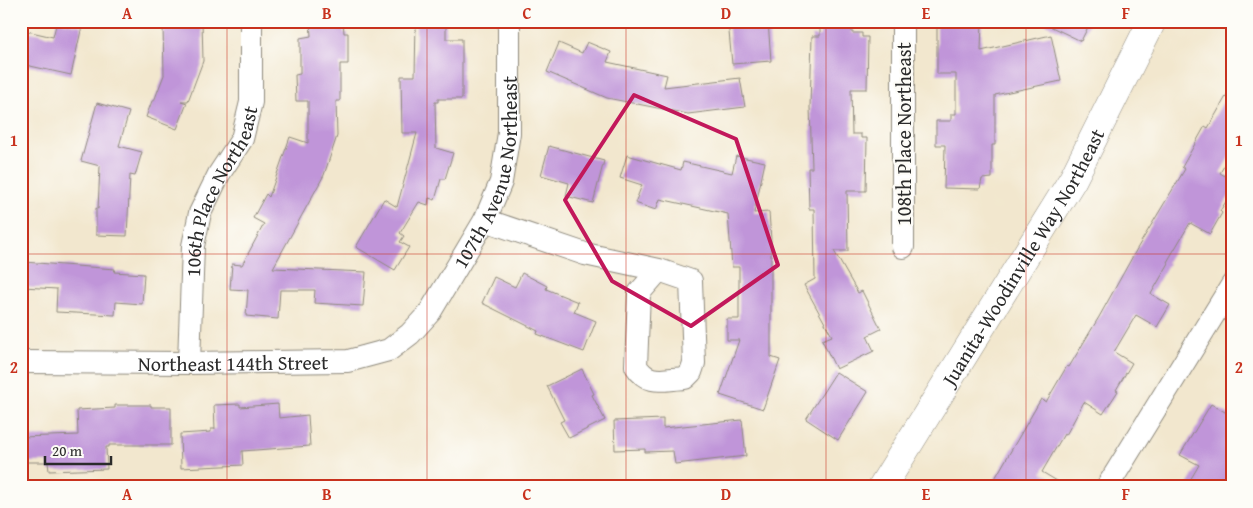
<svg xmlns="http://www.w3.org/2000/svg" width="1253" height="508" font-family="'Gentium Book Plus',serif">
<rect width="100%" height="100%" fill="#fdfcf7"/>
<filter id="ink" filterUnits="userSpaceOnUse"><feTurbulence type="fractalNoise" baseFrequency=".02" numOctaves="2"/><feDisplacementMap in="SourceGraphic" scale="10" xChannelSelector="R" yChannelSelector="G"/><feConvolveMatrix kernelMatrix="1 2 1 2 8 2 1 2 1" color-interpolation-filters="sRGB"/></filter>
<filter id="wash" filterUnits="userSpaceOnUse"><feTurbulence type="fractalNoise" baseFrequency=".0096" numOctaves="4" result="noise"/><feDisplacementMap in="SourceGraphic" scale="20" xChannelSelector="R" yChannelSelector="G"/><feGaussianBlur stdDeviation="1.12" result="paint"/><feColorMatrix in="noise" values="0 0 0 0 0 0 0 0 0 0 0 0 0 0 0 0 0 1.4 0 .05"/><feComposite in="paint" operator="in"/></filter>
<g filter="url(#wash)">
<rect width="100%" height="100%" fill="#f2e7ce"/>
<g id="blocks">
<g fill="#c095d9">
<path d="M57 21 82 26 71 75 21 64 27 31 53 37Z"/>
<path d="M168 21H202L203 61 188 101H181L187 103 177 129 146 117 152 101H154L164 75 163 26H168Z"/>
<path d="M310 21H343L344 33H348V64H340V101H336L337 136 324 175 273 268 366 272 363 306 314 303 315 290H280L278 319 246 316 248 290 230 289 232 264 242 265 264 224 253 218 266 194 269 197 290 137 308 143V101H296L295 75 300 74V38L311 36Z"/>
<path d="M416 21H446V39H462V99H438V102H435L436 148 453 153 445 179H441L435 200 429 198 428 205 419 202 400 233 404 236 400 242 409 247 395 270 356 247 384 199 397 207 417 133H402L401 76H415Z"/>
<path d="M728 21H768L771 61 732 64Z"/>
<path d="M820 21 852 23V33H862V37H868L867 89H851L852 134H861V138H867L866 191H847L848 251H834L858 293 862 291 881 329 867 336 874 351 836 369 822 340 832 336 804 285 815 279 814 209H809L808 168H812L810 107 812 36H820Z"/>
<path d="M937 21H982L981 51 1051 35 1061 81 995 95V145H992V178L982 179 980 189 944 188 945 145H936V121H951V114H956V74H937Z"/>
<path d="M1039 21H1091L1081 41Z"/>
<path d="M587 42 611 52 607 62 667 75 664 87 740 78 745 107 688 114 607 98 547 72 559 43 582 53Z"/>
<path d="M1232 86V152L1220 173 1232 180V192L1220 211 1222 213 1210 234 1190 223 1167 262 1169 263 1151 294 1170 305 1157 327 1136 315 1114 352 1132 363 1116 390 1118 391 1103 414 1084 402 1066 435 1064 434 1042 472 1067 487H990L1041 399 1046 402 1067 366 1069 367 1099 317 1138 247 1185 169 1182 167 1205 126 1208 128Z"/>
<path d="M97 103 129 112 119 146 142 152 135 176 130 175 127 236 96 235V208L98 209 100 166 81 161Z"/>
<path d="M549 146 604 161 593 203 566 196 569 183 541 175Z"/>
<path d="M627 155 681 170 683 162 732 173 736 156 765 162 754 213 769 212 771 240V357L780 360 763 409 720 395 739 340H727V319H739V267H732L728 214 660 199 656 210 635 203 642 185 620 178Z"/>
<path d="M24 262 115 269 114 272 144 274 142 304 116 302 115 315 56 312 57 289 23 287Z"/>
<path d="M522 273 547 286 546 289 578 302 574 312 596 321 584 352 537 334 538 331 482 303 494 277 515 287Z"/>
<path d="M582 369 594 394 592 395 605 420 569 438 560 422 564 420 547 386Z"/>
<path d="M836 372 868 392 838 440 806 419Z"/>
<path d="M240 404V407L278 404 279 418 308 415 310 446 242 451 243 465 181 468 180 434 211 432V429H215L214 405Z"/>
<path d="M1211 404 1232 416V475L1225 487H1186L1199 465 1180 455Z"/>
<path d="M115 405H151V407H171V445H109V447H106L107 469 49 471 48 462H21V437L78 435 77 410 115 408Z"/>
<path d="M663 419V428L742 420 746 456 675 464 673 451 645 452V449L615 450 614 421Z"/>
</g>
</g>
</g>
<g filter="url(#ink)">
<use href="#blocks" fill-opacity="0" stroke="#8e897c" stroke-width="1"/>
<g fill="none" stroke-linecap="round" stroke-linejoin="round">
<g stroke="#8e897c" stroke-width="24">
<g id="street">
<path d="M903 21V247"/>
<path d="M485 220 585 254 659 270 691 281 694 363 691 372 685 378C664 379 648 386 636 366L639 293 659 270"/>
<path id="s1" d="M21 362 189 363 348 361 389 350 410 334 430 312 485 220 501 182 509 133V21"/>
<path id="s2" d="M189 363 193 246 200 213 219 174 242 139 251 102V21"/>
<path d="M1107 487 1232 285"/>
</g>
</g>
<g stroke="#8e897c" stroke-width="29">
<g id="secondary">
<path id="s3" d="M882 487 1073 179 1152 21"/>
</g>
</g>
<use href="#street" stroke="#fff" stroke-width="22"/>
<use href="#secondary" stroke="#fff" stroke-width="28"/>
</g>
</g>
<path fill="none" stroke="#c2185b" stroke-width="4" stroke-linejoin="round" d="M634 95 736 139 778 265 691 326 612 281 565 200Z"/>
<path fill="none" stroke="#c8321e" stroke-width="1" stroke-opacity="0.55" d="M227 21V487M427 21V487M626 21V487M826 21V487M1026 21V487M21 254H1232"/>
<g text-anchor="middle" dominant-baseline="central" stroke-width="4.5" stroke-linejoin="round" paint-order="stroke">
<g font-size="20" fill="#2b2b2b" stroke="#fdfcf7">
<text transform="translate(903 134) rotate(-90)">108th Place Northeast</text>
<text stroke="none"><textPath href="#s1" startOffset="580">107th Avenue Northeast</textPath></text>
<text stroke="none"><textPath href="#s2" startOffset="178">106th Place Northeast</textPath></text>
<text stroke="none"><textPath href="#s3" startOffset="270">Juanita-Woodinville Way Northeast</textPath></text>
<text stroke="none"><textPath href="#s1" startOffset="212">Northeast 144th Street</textPath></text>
</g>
</g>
<rect width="1253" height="508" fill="none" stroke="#fdfcf7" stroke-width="55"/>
<path d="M45 456v8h66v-8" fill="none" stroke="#2b2b2b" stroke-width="2.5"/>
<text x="52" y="456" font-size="15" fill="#2b2b2b" stroke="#fdfcf7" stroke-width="4" paint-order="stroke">20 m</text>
<rect x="28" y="28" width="1198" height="452" fill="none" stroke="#c8321e" stroke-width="2"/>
<g font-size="16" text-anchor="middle" font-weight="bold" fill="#c8321e">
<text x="127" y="19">A</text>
<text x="327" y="19">B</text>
<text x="527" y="19">C</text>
<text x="726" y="19">D</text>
<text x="926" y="19">E</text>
<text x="1126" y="19">F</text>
<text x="14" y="146">1</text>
<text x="1239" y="146">1</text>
<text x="14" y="373">2</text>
<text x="1239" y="373">2</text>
<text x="127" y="500">A</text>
<text x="327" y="500">B</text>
<text x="527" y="500">C</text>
<text x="726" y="500">D</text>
<text x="926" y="500">E</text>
<text x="1126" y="500">F</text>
</g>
</svg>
